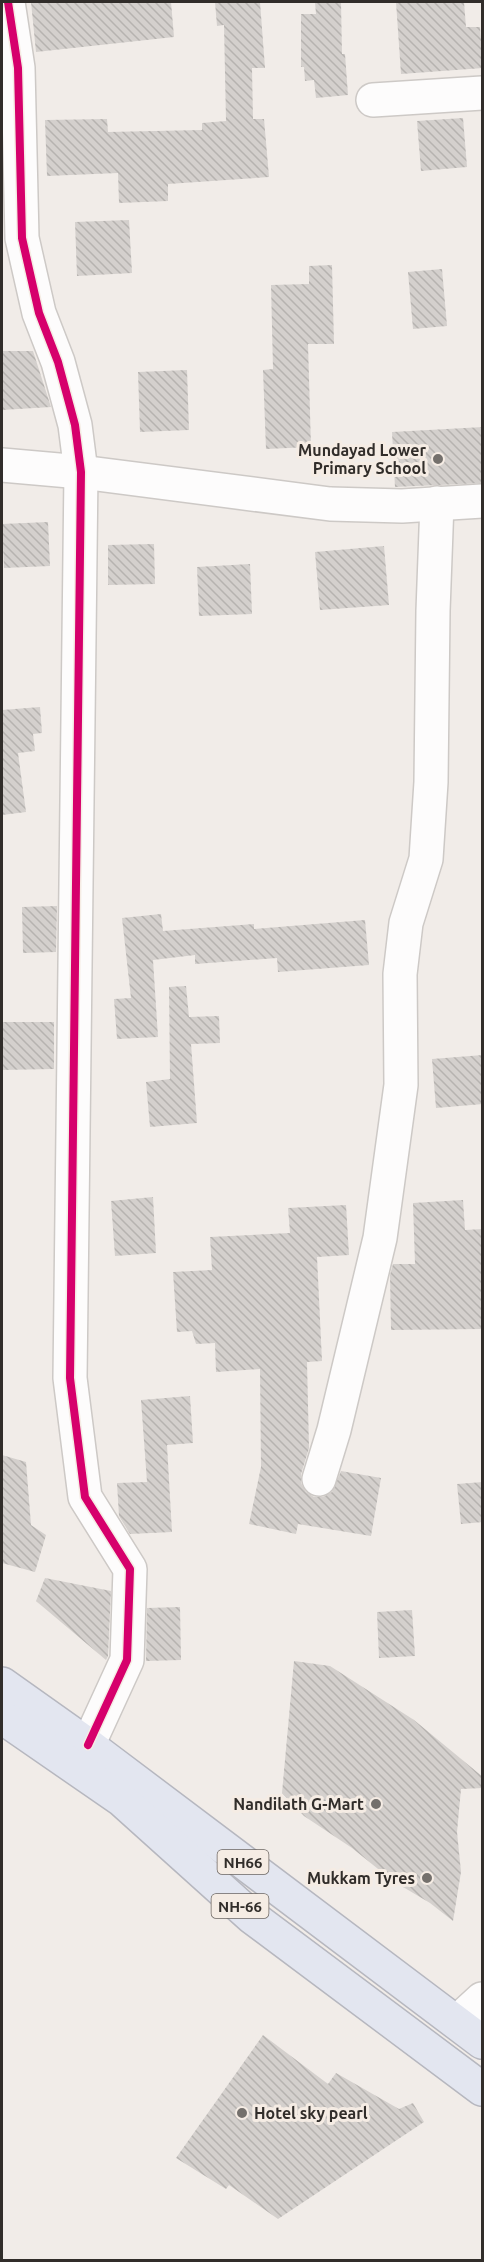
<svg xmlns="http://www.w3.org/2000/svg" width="484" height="2262" font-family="Ubuntu,sans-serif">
<defs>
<pattern id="building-back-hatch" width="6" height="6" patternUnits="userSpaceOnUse" patternTransform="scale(1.5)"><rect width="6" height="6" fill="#d4d0cd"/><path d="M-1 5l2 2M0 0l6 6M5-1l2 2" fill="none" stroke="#b6b3b0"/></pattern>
</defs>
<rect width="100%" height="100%" fill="#f1ece8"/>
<g fill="url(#building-back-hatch)">
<path d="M31 2H171L174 37 36 52Z"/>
<path d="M215 2H260L265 68H252L253 119H264L269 177 168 184V201L119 203 118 173 47 176 45 120 107 119 108 132 202 130V123L226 121 224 25 217 26Z"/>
<path d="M315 2H341L342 54H345L348 95 316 98 314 80 305 81 304 67H301V14H316Z"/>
<path d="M396 2H464L466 27H480L483 68 401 74Z"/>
<path d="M463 118 467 167 421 171 417 121Z"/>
<path d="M129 220 132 273 77 276 75 222Z"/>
<path d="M332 265 334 344H308L311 447 266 449 263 370 273 369 271 285 309 284V266Z"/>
<path d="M442 269 447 326 413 329 408 272Z"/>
<path d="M2 351H33L51 407 2 410Z"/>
<path d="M187 370 189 430 140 432 138 372Z"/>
<path d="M483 427V483L395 487 392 432Z"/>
<path d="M48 522 50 566 4 568 2 524Z"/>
<path d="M154 544 155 584 108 585V545Z"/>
<path d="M384 546 389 605 320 610 315 552Z"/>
<path d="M250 564 252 614 199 616 197 567Z"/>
<path d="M40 707 42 733 33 734 35 751 18 753 26 812 2 815V710Z"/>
<path d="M57 906 56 952 23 953 22 907Z"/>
<path d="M161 914 163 931 254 924V929L365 920 369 965 278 972 277 958 195 964V955L153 960 158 1037 117 1039 114 999 131 998 122 918Z"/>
<path d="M186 986 189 1017 219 1016 220 1043 191 1044 197 1123 150 1127 146 1082 170 1079 169 987Z"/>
<path d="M2 1022H54V1069L2 1070Z"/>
<path d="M483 1055V1104L436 1108 432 1059Z"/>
<path d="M153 1197 156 1253 115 1256 111 1201Z"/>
<path d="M463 1200 465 1230 483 1229V1329L391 1330 390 1275 393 1264H415L413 1203Z"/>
<path d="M346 1205 349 1255 317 1257 322 1361 307 1362 309 1448 301 1474V1483L306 1492 314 1497H323L332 1492 341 1471 381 1478 371 1536 298 1524 296 1534 249 1524 261 1467 260 1369 216 1372 215 1343 196 1344 192 1331 177 1332 173 1272 212 1270 210 1237 290 1233 288 1208Z"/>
<path d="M190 1396 193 1443 167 1445 172 1532 130 1534 119 1516 117 1483 147 1482 141 1400Z"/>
<path d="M2 1455 26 1462 31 1525 46 1535 35 1572 2 1563Z"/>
<path d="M483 1482V1522L461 1524 457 1484Z"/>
<path d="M45 1578 111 1591 108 1656 106 1660 36 1601Z"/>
<path d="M180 1607 181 1660 146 1661 147 1608Z"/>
<path d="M412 1610 415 1656 379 1658 377 1612Z"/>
<path d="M294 1661 330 1666 414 1720 483 1777V1788L461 1789 457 1832 461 1872 453 1921 430 1903 393 1881 352 1848 304 1816 282 1793Z"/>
<path d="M263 2035 328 2084 336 2073 399 2109 413 2103 424 2122 278 2219 229 2185 226 2189 176 2158Z"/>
</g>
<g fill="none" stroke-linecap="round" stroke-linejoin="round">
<g stroke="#cdc9c6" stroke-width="36">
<g id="minor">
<path d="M8 2 18 68 22 238 39 313 58 362 75 425 81 472 70 1378 85 1497 130 1569 127 1660 88 1745"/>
<path d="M373 100 482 93"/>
<path d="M2 465 81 472 330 504 402 506 482 501"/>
<path d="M319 1479 334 1430 380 1238 401 1085 400 974 406 923 426 859 431 782 433 611 437 503"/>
<path d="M457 2022 482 1999"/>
</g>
</g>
<g stroke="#b6b7bf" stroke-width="36">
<g id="highway">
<path d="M2 1684 88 1745 482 2042"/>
<path d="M2 1717 122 1800 252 1917 482 2089"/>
</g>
</g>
<use href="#minor" stroke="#fdfcfc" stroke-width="33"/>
<use href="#highway" stroke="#e3e6f0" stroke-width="33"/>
<g stroke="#f5ece4" stroke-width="11">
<path id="cycleway" d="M8 2 18 68 22 238 39 313 58 362 75 425 81 472 70 1378 85 1497 130 1569 127 1660 88 1745"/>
</g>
<use href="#cycleway" stroke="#d6006c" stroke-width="8"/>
</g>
<g fill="#74706c" stroke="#f5ece4" stroke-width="2">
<circle cx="438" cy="459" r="6"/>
<circle cx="376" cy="1804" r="6"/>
<circle cx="427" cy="1878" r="6"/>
<circle cx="242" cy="2113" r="6"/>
</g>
<g text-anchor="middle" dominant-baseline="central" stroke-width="6" stroke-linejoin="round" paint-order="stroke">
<g fill="#f5ece4" stroke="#6c6662" stroke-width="1.5">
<rect x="217.5" y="1850" width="51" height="24" rx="4.5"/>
<rect x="211.5" y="1894" width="57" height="24" rx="4.5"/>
</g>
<g font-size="15" font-weight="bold" fill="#312d2a">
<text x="243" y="1862">NH66</text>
<text x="240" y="1906">NH-66</text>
</g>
<g font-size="16" font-weight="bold" fill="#312d2a" stroke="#f5ece4" text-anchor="end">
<text x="426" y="450">Mundayad Lower<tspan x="426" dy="18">Primary School</tspan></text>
<text x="364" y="1804">Nandilath G-Mart</text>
<text x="415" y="1878">Mukkam Tyres</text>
<text x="254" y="2113" text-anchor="start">Hotel sky pearl</text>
</g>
</g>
<rect width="484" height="2262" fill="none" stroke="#312d2a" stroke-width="6"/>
</svg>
